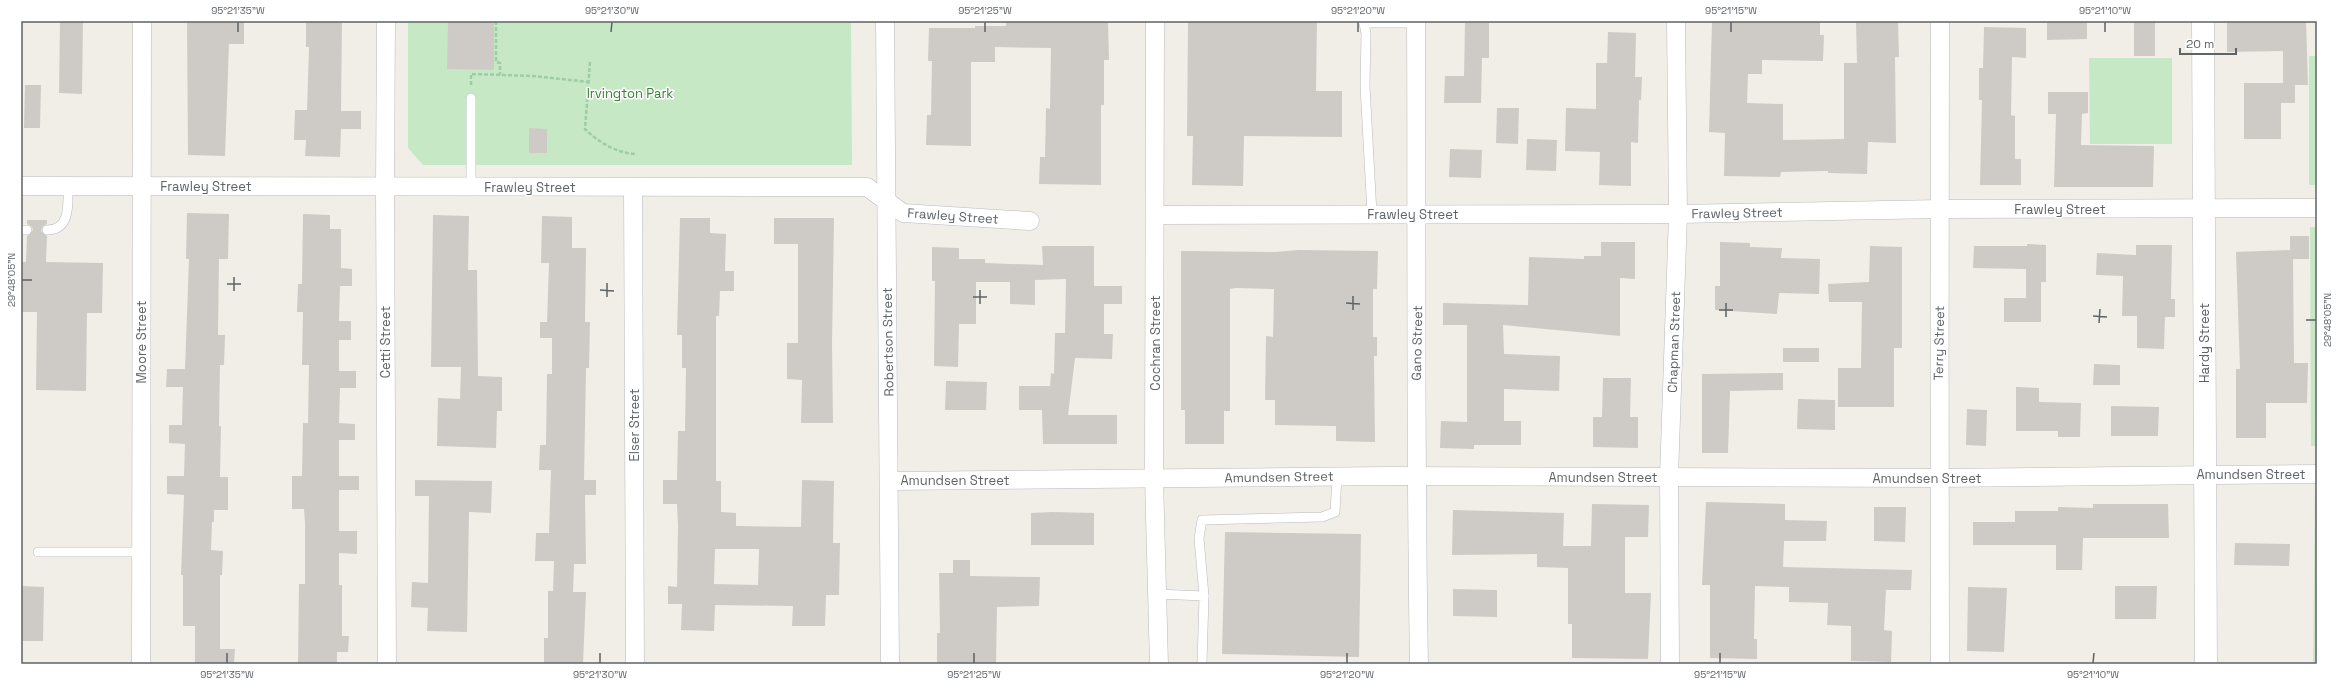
<svg xmlns="http://www.w3.org/2000/svg" width="2338" height="685" font-family="'Space Grotesk',sans-serif">
<rect width="100%" height="100%" fill="#f1eee7"/>
<g fill="#c7e8c4">
<path d="M408 21H851L852 165H423L408 148Z"/>
<rect x="2309" y="56" width="8" height="129"/>
<path d="M2089 58H2172V144H2090Z"/>
<path d="M2310 227H2317V446H2311Z"/>
<path d="M2315 489H2317V664H2313Z"/>
</g>
<g fill="#cecbc6" fill-rule="evenodd">
<path d="M60 21H83L82 94 59 93Z"/>
<path d="M187 21H244V44H229L225 156 188 155Z"/>
<path d="M306 21H342L341 111H361V129H341L340 157 305 156 306 140H294L295 110H307L309 47H306Z"/>
<path d="M448 21H494V70L447 69Z"/>
<path d="M1006 21H1108L1109 60H1104V105H1101V185L1039 184 1040 157H1045L1046 108 1050 109 1051 48 995 47V62H971V146L926 145 927 115H931L932 61H928L929 28H975V26H1006Z"/>
<path d="M1188 21H1317L1316 91H1342V137L1244 136 1243 186 1192 185 1193 136H1187Z"/>
<path d="M1712 21H1820V35H1824L1823 61 1762 60V74H1748L1747 103 1783 104V140L1844 139V63H1857L1856 22 1898 21 1899 57H1895L1896 143 1868 142 1867 174 1828 173V171L1781 172 1780 177 1724 176 1725 133 1709 132Z"/>
<path d="M2047 21H2087V39L2047 40Z"/>
<rect x="2134" y="21" width="21" height="35"/>
<path d="M2227 21H2306L2308 85H2295V103H2281V139H2244V83H2283V51L2227 52Z"/>
<path d="M1465 23H1489V58H1482L1481 103H1444L1445 76H1464Z"/>
<path d="M1984 27 2026 28V58L2012 57 2011 115 2015 116V159H2021V185H1980L1982 100H1979V68H1983Z"/>
<path d="M1608 32 1636 33 1635 77H1642L1641 100H1639L1638 143 1631 142V186L1599 185 1600 152 1565 151 1566 108 1596 109V63H1607Z"/>
<path d="M25 85H41L40 128H24Z"/>
<path d="M2048 92H2088V113L2082 114 2081 145 2154 146 2153 187H2054L2056 114H2048Z"/>
<path d="M1497 108H1519L1518 144 1496 143Z"/>
<path d="M529 128 547 129V153H529Z"/>
<path d="M1527 139 1557 140 1556 171 1526 170Z"/>
<path d="M1450 149 1482 150 1481 178 1449 177Z"/>
<path d="M187 213 229 214 228 259H219L218 335H225L224 365H220L219 426H221L220 477H228V510H214V522H212L211 550 223 551 222 575H220V649H235L234 664H195V626H183V575H181L184 495 167 494V476H184L185 444 169 443V425H182L183 387H166L167 369H185L189 259H186Z"/>
<path d="M303 214 330 215V229H341V268L352 269V286H340L339 321H351V340H339V371H356V388H340L339 423 355 424V440H339V476H359V490H339V531H357V554L339 553V585H342V636H349L348 652H337V664H298L299 584H305V523L304 509H292V476H302L303 423H308L309 365H302L303 312H297L298 284H302Z"/>
<path d="M433 215 469 216 468 270H477L478 376 502 377V411H497L496 448 437 446 438 398 460 399 461 367H431Z"/>
<path d="M542 216 572 217V248H586L585 322H590L589 368H586L584 480H596V495H585L586 564H574L573 592H586L583 664H544V638H548V591H553L554 561H535L536 533H549L551 470H539L540 445H546L547 374H552V338H540V322H547L549 263H541Z"/>
<path d="M680 218H710V233L726 234 725 271H734V291H720L719 316H716V481H721V512L736 513V526L801 527 802 480 834 481 833 543H840L839 595H826L825 626H792L793 606 715 605 714 631 681 630 682 604H668V586L677 587 678 526 677 504H663V480H677L678 431H685L686 368H682V335H677ZM715 549H759L758 585 714 584Z"/>
<path d="M774 218H834L832 344 833 423H801L802 380 787 379V343H798V244H774Z"/>
<path d="M27 220H47V224L43 226 41 231 47 236 46 262 103 263 102 313H87L86 391 36 390 37 312H21V262H26L27 236 33 230 32 227 27 224Z"/>
<path d="M2290 236H2309V259H2293L2294 363H2308L2307 403H2266V438H2236V369H2240L2236 252 2290 250Z"/>
<path d="M1601 242H1635V279L1620 278V336L1503 325 1504 354 1560 356 1559 391 1504 389V421H1521V445H1474V449L1440 448 1441 421 1467 422V325H1443V303L1528 305 1529 257 1584 259V256H1601Z"/>
<path d="M1720 242 1750 243V247L1782 248 1781 258 1820 259 1819 294 1779 293 1777 314 1715 310V286H1720Z"/>
<path d="M2027 244 2046 245V282H2041V322H2004V298H2026V269L1973 268 1974 246H2027Z"/>
<path d="M2136 245H2172L2171 299H2175V317H2165L2164 349 2137 348V316H2122L2123 276 2096 275 2097 253 2136 255Z"/>
<path d="M1042 246H1094V286H1122V304H1104V334H1113L1112 359 1075 358 1068 415H1117V444H1043L1042 410H1019V386H1050L1051 373 1054 374 1055 333H1065L1066 279 1035 280V305L1010 304V282H976V324H959L958 367 934 366 935 281H932V247L959 248V259H985V263L1043 265Z"/>
<path d="M1870 246 1902 247V348H1894V407H1838V368H1861L1862 302H1829L1828 284 1869 282Z"/>
<path d="M1299 250 1378 251 1377 289H1373V337H1377V356H1374L1375 442 1336 441V426L1275 425V400H1265L1266 336 1273 337 1274 289 1236 288 1230 289V411H1224V444H1185V410H1181V251L1275 252Z"/>
<rect x="1783" y="348" width="36" height="14"/>
<path d="M2094 364 2120 365V385H2093Z"/>
<path d="M1783 373V390L1730 391 1728 453H1702V374Z"/>
<path d="M1603 378H1631L1630 417H1638V448L1593 447V417H1602Z"/>
<path d="M946 381 987 382 986 410H945Z"/>
<path d="M2016 387 2039 388V402L2081 403 2080 437H2058V431H2016Z"/>
<path d="M1798 399 1835 400V430L1797 429Z"/>
<path d="M2111 406 2159 407 2158 436H2111Z"/>
<path d="M1967 409 1987 410 1986 446 1966 445Z"/>
<path d="M415 480 492 481 491 513 469 512 467 632 427 631 428 608 411 607 412 582 428 583 429 496H415Z"/>
<path d="M1706 502 1785 504V520L1827 521 1826 541H1784L1783 567 1912 570 1911 590H1886L1884 630 1892 631 1891 662 1851 661V626L1827 625 1828 603 1789 602V587L1755 586 1754 639H1757V659L1710 658V585H1702Z"/>
<path d="M1592 504 1649 505 1648 537H1625V593H1651L1648 659 1572 658V624H1568V568L1537 567V554L1452 555 1453 510 1564 513 1563 546H1591Z"/>
<path d="M2093 504H2168L2169 538H2083L2082 570H2056V545H1973V522H2015V511H2058V507L2093 508Z"/>
<path d="M1874 507H1906L1905 542 1874 541Z"/>
<path d="M1052 512 1094 513V545H1031V513Z"/>
<path d="M1225 532 1361 534 1359 657 1222 654Z"/>
<path d="M2235 543 2290 544 2289 566 2234 565Z"/>
<path d="M953 560H970V576L1040 577 1039 606 997 607 996 664H937V633H940L939 573H953Z"/>
<path d="M21 586 44 587 43 641H21Z"/>
<path d="M2115 586H2157L2156 619H2115Z"/>
<path d="M1968 587 2007 588 2004 652 1967 651Z"/>
<path d="M1453 589 1497 590V617L1453 616Z"/>
</g>
<g fill="none" stroke-linecap="round" stroke-linejoin="round">
<g stroke="#b7babe" stroke-width="10">
<g id="service">
<path d="M1363 21 1364 23H1416"/>
<path d="M1364 23 1366 34 1365 86 1372 214"/>
<path d="M471 187V98"/>
<path d="M21 230H27"/>
<path d="M47 230C71 230 68 203 68 186"/>
<path d="M38 552H141"/>
<path d="M1157 594 1204 596 1202 664"/>
<path d="M1204 596 1199 538 1202 520 1322 517 1335 512 1337 477"/>
</g>
</g>
<g stroke="#b7babe" stroke-width="19">
<g id="minor">
<path d="M386 21 385 186 387 664"/>
<path d="M885 21 890 664"/>
<path d="M1155 21 1154 479 1159 664"/>
<path d="M1416 21C1417 235 1415 450 1419 664"/>
<path d="M21 186 867 187 903 213 1030 221"/>
<path d="M633 187 635 664"/>
<path d="M1156 215 1678 214 1941 209 2317 208"/>
<path d="M890 481 1386 476 1938 478 2317 474"/>
<path d="M141 664 142 21"/>
<path d="M1670 664 1669 477 1678 214 1676 21"/>
<path d="M1940 664C1938 450 1941 235 1940 21"/>
</g>
</g>
<g stroke="#b8bcc1" stroke-width="23">
<path id="secondary" d="M2203 21 2206 664"/>
</g>
<g stroke="#9dcca6" stroke-width="2.5" stroke-dasharray="4 2" stroke-linecap="butt">
<path d="M496 21V62L500 63V75"/>
<path d="M590 62 585 129C598 142 618 154 637 154"/>
<path d="M471 85V74L533 76 589 82"/>
</g>
<use href="#service" stroke="#fff" stroke-width="9"/>
<use href="#minor" stroke="#fff" stroke-width="18"/>
<use href="#secondary" stroke="#fff" stroke-width="22"/>
</g>
<path fill="none" stroke="#5e6367" stroke-width="1.5" d="M238 32V22M611 32 612 22M985 32V22M1358 32V22M1731 32V22M2105 32V22M22 280H32M227 284H241M600 290 614 291M234 291V277M607 297V283M973 297H987M1346 303 1360 304M980 304V290M1353 310V296M1719 310H1733M2093 316 2107 317M1726 317V303M2306 320H2316M2099 323 2100 309M227 663V653M600 663V653M974 663V653M1347 663V653M1720 663V653M2093 663 2094 653"/>
<g text-anchor="middle" dominant-baseline="central" stroke-width="3" stroke-linejoin="round" paint-order="stroke">
<g font-size="13" fill="#378232" stroke="#fff">
<text x="630" y="93">Irvington Park</text>
</g>
<g font-size="13" fill="#5e6367" stroke="#fff">
<text x="206" y="186">Frawley Street</text>
<text x="530" y="187">Frawley Street</text>
<text x="2060" y="209">Frawley Street</text>
<text transform="translate(1737 213) rotate(-1)">Frawley Street</text>
<text x="1413" y="214">Frawley Street</text>
<text transform="translate(953 216) rotate(4)">Frawley Street</text>
<text transform="translate(141 342) rotate(-90)">Moore Street</text>
<text transform="translate(385 342) rotate(-90)">Cetti Street</text>
<text transform="translate(888 342) rotate(-91)">Robertson Street</text>
<text transform="translate(1674 342) rotate(-88)">Chapman Street</text>
<text transform="translate(1155 343) rotate(-90)">Cochran Street</text>
<text transform="translate(1417 343) rotate(-89)">Gano Street</text>
<text transform="translate(1939 343) rotate(-89)">Terry Street</text>
<text transform="translate(2204 343) rotate(-90)">Hardy Street</text>
<text transform="translate(634 425) rotate(-90)">Elser Street</text>
<text x="2251" y="474">Amundsen Street</text>
<text transform="translate(1279 477) rotate(-1)">Amundsen Street</text>
<text x="1603" y="477">Amundsen Street</text>
<text x="1927" y="478">Amundsen Street</text>
<text x="955" y="480">Amundsen Street</text>
</g>
</g>
<rect width="2338" height="685" fill="none" stroke="#ffffff" stroke-width="44"/>
<path d="M2180 48v6h56v-6" fill="none" stroke="#5e6367" stroke-width="2"/>
<text x="2186" y="48" font-size="12" fill="#5e6367" stroke="#ffffff" stroke-width="3" paint-order="stroke">20 m</text>
<rect x="22" y="22" width="2294" height="641" fill="none" stroke="#5e6367" stroke-width="1.5"/>
<g font-size="10" text-anchor="middle" fill="#5e6367">
<text x="238" y="14">95°21'35"W</text>
<text x="612" y="14">95°21'30"W</text>
<text x="985" y="14">95°21'25"W</text>
<text x="1358" y="14">95°21'20"W</text>
<text x="1731" y="14">95°21'15"W</text>
<text x="2105" y="14">95°21'10"W</text>
<text transform="translate(11 280) rotate(-90)" y="4">29°48'05"N</text>
<text transform="translate(2327 320) rotate(-90)" y="4">29°48'05"N</text>
<text x="227" y="678">95°21'35"W</text>
<text x="600" y="678">95°21'30"W</text>
<text x="974" y="678">95°21'25"W</text>
<text x="1347" y="678">95°21'20"W</text>
<text x="1720" y="678">95°21'15"W</text>
<text x="2093" y="678">95°21'10"W</text>
</g>
</svg>
